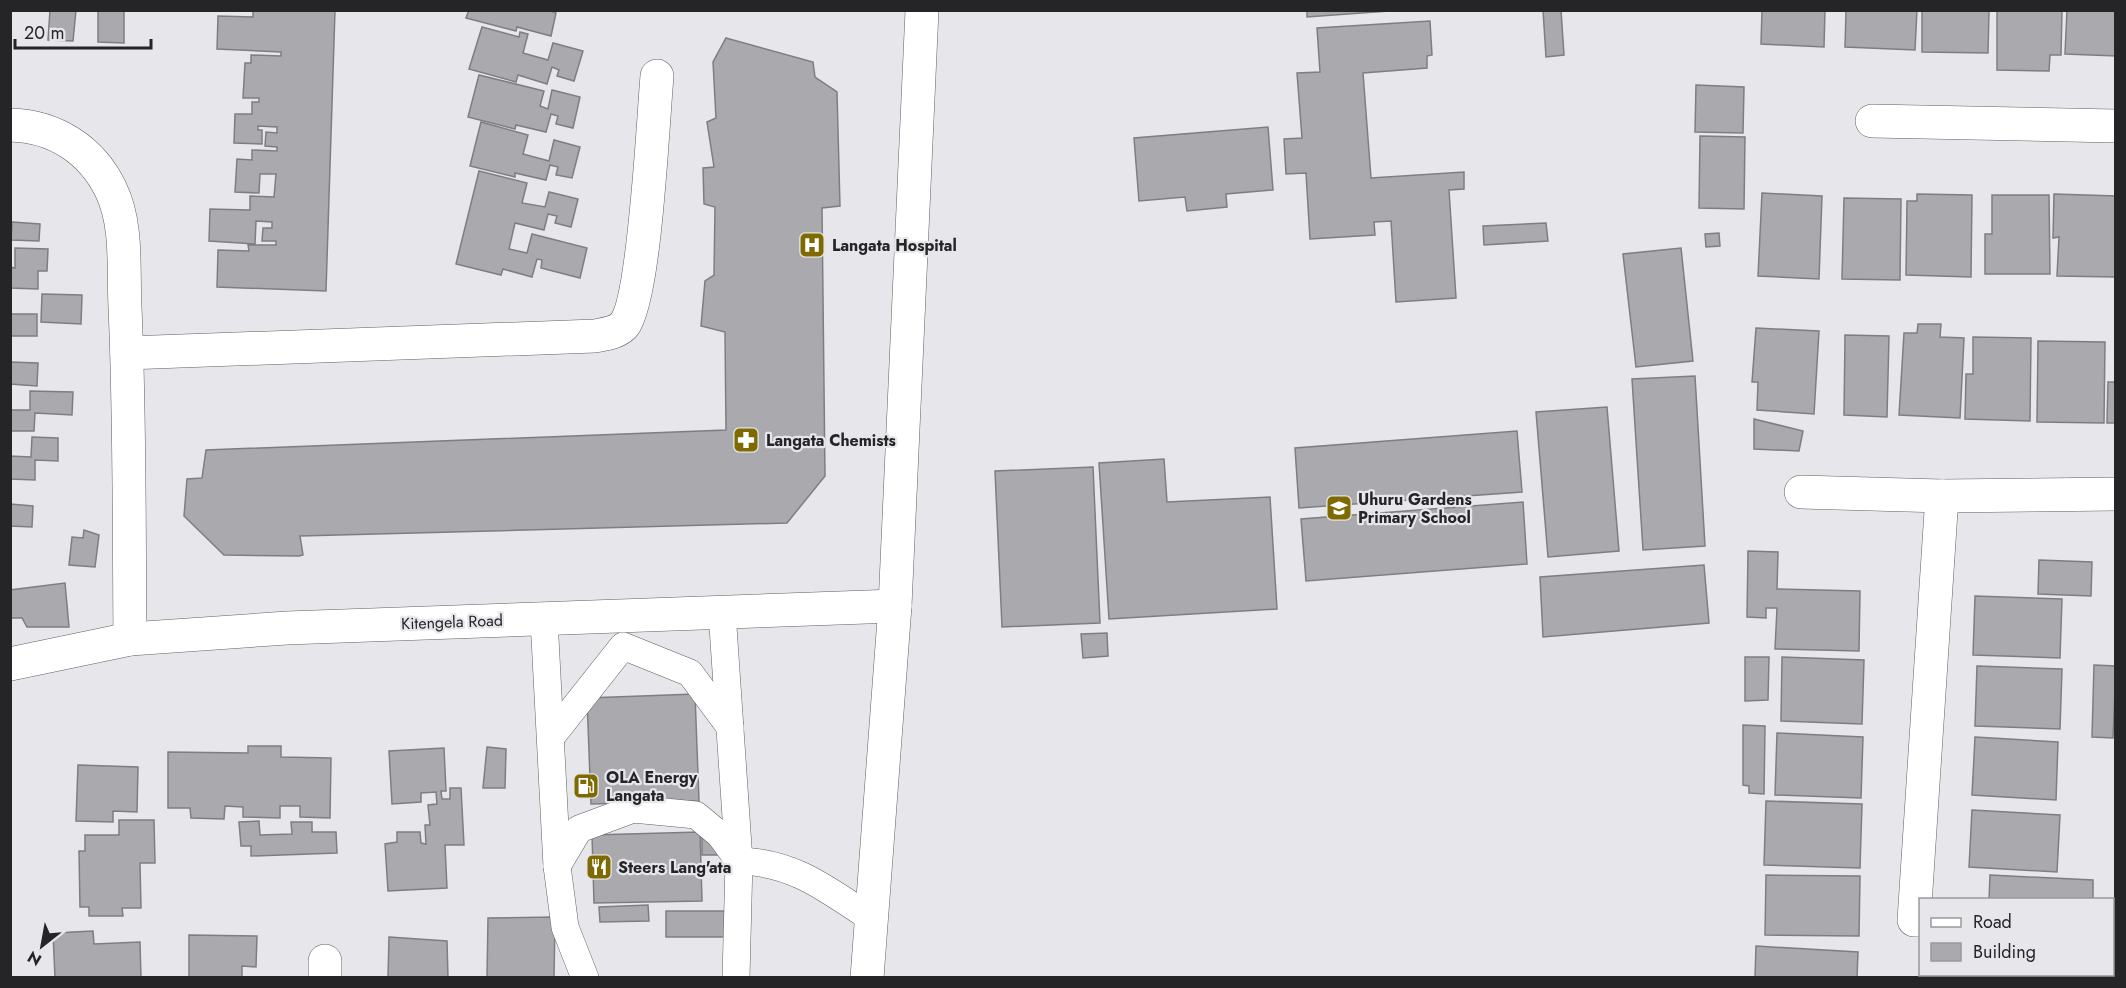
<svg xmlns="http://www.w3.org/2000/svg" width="2126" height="988" font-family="Jost,sans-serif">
<rect width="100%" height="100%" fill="#e7e6eb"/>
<g fill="#aaa9ae" stroke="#7e7e82" stroke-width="1.5">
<path d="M50 10H76L73 41 48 40Z"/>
<path d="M98 10H124V43L98 42Z"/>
<path d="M253 10H335L326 291 217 287 218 250 249 251 248 245H276V241H262L263 228H272V222L256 221 255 244 209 241 210 209 250 210V196L274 197 276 174H260L259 193 235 192 237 159 252 160V150L277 151V147L265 146 266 132 277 133V127L258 126V130H262V144L234 143 235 114H252V102H259V98H243L245 63H251V55L281 56V52L217 49 218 16 253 17Z"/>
<path d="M469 10H548L556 13 551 36 517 27 516 31 466 18Z"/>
<path d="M1307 10H1389V11L1307 17Z"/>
<path d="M1543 10H1561L1564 55 1546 57Z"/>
<path d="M1762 10H1825L1824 47 1761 44Z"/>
<path d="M1846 10H1917L1915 50 1845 47Z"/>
<path d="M1922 10H1989L1988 53 1922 52Z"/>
<path d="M1997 10H2062L2061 55H2050L2049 71 1997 70Z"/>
<path d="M2067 10H2116V56L2065 54Z"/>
<path d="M1430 21 1432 55 1427 56V68L1363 73 1371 178 1464 172V189L1449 190 1456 298 1396 302 1391 221 1374 222 1375 235 1310 239 1306 173 1286 174 1284 139 1302 138 1297 73 1320 72 1317 28Z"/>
<path d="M482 27 519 37 520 32 528 34 523 53 548 60 553 43 583 51 574 81 557 76 559 70 552 67 547 84 518 75 516 82 469 69Z"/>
<path d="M726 38 813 62 815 77 837 92 840 206 822 208 825 476 787 523 300 536 303 555 299 556 224 555 184 516 187 479 202 478 206 450 726 430 725 332 701 326 705 281 714 275 715 207 704 204 703 168 714 167 707 122 716 118 713 62Z"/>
<path d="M479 75 544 91 540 106 548 109 552 90 580 97 573 128 556 124 558 116 551 114 546 132 516 125 515 129 468 117Z"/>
<path d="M1696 85 1744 87 1743 133 1695 132Z"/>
<path d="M481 122 528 135 523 154 549 161 554 140 580 147 572 178 556 175 558 167 550 165 546 180 515 173V177L470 166Z"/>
<path d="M1268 127 1273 190 1226 194 1227 207 1187 211 1185 197 1139 201 1134 138Z"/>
<path d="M1700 136 1745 137 1744 209 1699 208Z"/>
<path d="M479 171 527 183 522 203 545 207 549 192 578 199 571 227 555 223 557 216 548 214 544 230 515 223 509 249 527 253 532 234 587 248 580 278 541 268 542 260 537 259 532 277 503 269 501 275 456 264Z"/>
<path d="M1762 193 1822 196 1819 279 1758 276Z"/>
<path d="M1917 194 1972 195 1971 277 1906 275 1907 201H1917Z"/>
<path d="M2054 194 2116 196V277L2057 276 2059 237 2053 238Z"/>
<path d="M1992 195H2049L2050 274H1985V234H1992Z"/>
<path d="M1844 198 1901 199 1900 280 1842 279Z"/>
<path d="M12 222 40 224 39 241 11 240Z"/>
<path d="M1546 223 1548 241 1484 245 1483 226Z"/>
<path d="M1719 233 1720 246 1706 247 1705 234Z"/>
<path d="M15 248 48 249 47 271H38V289L10 288V267L15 268Z"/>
<path d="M1681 248 1693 361 1636 367 1623 254Z"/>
<path d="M42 294 82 295 81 324 41 322Z"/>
<rect x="10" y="314" width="27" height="22"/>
<path d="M1918 324H1941L1940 337 1964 338 1960 418 1899 415 1904 333H1917Z"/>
<path d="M1756 328 1819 331 1814 414 1757 410 1758 382H1752Z"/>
<path d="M1845 335 1889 336 1887 417 1844 415Z"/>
<path d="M1973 337 2031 338 2030 421 1965 419 1966 374H1973Z"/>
<path d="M2038 341 2105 342 2104 423 2037 422Z"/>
<path d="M10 362 38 363 37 386 10 384Z"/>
<path d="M1695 376 1705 546 1643 550 1632 379Z"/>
<path d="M2108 382H2116V423H2107Z"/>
<path d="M30 391 73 392 72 415 35 413 34 431H10V410H30Z"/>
<path d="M1607 407 1619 551 1548 557 1536 412Z"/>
<path d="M1754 419 1803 431 1799 451 1754 449Z"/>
<path d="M1517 431 1522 492 1299 508 1295 448Z"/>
<path d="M32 437 58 438V461L35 460V480L10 479V456L31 457Z"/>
<path d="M1164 459 1167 502 1270 497 1277 609 1109 619 1099 463Z"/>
<path d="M1093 467 1100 623 1002 627 995 471Z"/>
<path d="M1523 502 1527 564 1306 581 1301 519Z"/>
<path d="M10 504 33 506 32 527 10 526Z"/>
<path d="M84 530 99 535 95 567 69 565 72 537 83 538Z"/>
<path d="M1748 551 1778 552 1777 589 1860 591 1859 651 1775 649 1777 608H1766V618L1747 617Z"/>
<path d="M2039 560 2092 562 2091 596 2038 594Z"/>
<path d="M1704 565 1709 623 1543 637 1540 577Z"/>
<path d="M65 583 69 627H27L22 618H10V590Z"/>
<path d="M1975 596 2062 599 2060 658 1973 655Z"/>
<path d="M1107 633 1108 656 1083 658 1081 634Z"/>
<path d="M1745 657H1769L1768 700 1745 701Z"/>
<path d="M1782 657 1864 660 1862 724 1781 721Z"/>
<path d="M2094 665 2116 666 2113 738 2092 737Z"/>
<path d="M1977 666 2062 669 2060 729 1975 726Z"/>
<path d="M695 694 699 801 591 804 587 698Z"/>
<path d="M1743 725 1765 726 1764 794 1749 793V786L1743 785Z"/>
<path d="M1777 733 1863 737 1861 798 1775 795Z"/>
<path d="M1975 737 2058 742 2056 800 1972 795Z"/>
<path d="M248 746H281V757L331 758 330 818 300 817V806H280V818L243 817V807L225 806 224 819 191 818 190 808H168V752L248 753Z"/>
<path d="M487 747 506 749 505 788H483Z"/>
<path d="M444 748 446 791H441L442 799H450V788H461L464 845H445L447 888 388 891 385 844 397 842V832H420L421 843 426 844 425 825H430L428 805 437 804 436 792 421 793V802L392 804 389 751Z"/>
<path d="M78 765 138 767 137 812 113 811V822L76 821Z"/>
<path d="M1766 801 1862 804 1860 868 1764 865Z"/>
<path d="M1972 810 2060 815 2057 872 1969 867Z"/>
<path d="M119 820H154L155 863H140L141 908H122L123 916H89V907H80L79 851H85V835H119Z"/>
<path d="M259 821 260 835 292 834 291 822H312V832H336L337 853 251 856V846H241L239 822Z"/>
<path d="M700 832 702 901 594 903 592 835Z"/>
<path d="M702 832 718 840V855H702Z"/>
<path d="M1766 875 1860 876 1859 936 1765 935Z"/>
<path d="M1990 875 2093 880V900H1989Z"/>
<path d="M648 905 649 921 600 922 599 907Z"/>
<rect x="666" y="911" width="60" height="26"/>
<path d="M555 917 554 978H487L488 918Z"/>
<path d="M93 931 94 944 140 942 141 978H55L53 933Z"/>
<path d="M189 935 257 936 256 967 242 966V978H189Z"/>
<path d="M389 937 447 941 448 978H388Z"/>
<path d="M1756 946 1858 952 1857 978H1755Z"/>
<path d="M1934 974H2071L2068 978H1934Z"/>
</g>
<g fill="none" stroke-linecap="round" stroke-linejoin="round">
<g stroke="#606064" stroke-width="28">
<g id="lane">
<path d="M722 612 739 861 736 978"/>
<path d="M544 619 557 866 565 927 585 978"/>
<path d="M551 737 623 646 690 673 730 727"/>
<path d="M557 866 579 829 633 809 696 815 720 835 739 861C794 862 828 890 872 919"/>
</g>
</g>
<g stroke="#606064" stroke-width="34">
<g id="street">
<path d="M1872 121 2116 126"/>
<path d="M10 125C55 126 92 150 111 190 128 225 123 269 125 307 130 418 129 529 130 639"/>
<path d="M127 353 595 336C604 334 617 333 624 325 645 299 653 120 657 76"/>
<path d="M1801 492 1942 496 2116 494"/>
<path d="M10 664 130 639 287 628 895 606"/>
<path d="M1914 920 1942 496"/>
<path d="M325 961V978"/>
<path d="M867 978 895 606 922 10"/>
</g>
</g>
<use href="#lane" stroke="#fff" stroke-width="27"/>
<use href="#street" stroke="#fff" stroke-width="33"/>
</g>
<defs>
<g id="hospital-square" transform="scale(1.35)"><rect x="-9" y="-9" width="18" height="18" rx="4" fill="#7e6a01" stroke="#e7e6eb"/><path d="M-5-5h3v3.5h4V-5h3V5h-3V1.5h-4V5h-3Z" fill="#fff"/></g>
<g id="pharmacy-square" transform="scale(1.35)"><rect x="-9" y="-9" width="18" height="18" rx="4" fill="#7e6a01" stroke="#e7e6eb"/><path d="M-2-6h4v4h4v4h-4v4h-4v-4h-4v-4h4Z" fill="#fff"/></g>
<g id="school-square" transform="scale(1.35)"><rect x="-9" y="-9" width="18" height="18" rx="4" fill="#7e6a01" stroke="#e7e6eb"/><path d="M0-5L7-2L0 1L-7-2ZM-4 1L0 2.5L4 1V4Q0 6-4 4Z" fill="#fff"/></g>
<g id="fuel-square" transform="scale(1.35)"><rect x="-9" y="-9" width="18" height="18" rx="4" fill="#7e6a01" stroke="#e7e6eb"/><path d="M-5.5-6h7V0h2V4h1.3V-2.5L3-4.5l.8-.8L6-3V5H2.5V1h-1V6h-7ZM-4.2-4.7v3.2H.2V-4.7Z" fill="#fff"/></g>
<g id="restaurant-square" transform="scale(1.35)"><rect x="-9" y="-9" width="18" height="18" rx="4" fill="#7e6a01" stroke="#e7e6eb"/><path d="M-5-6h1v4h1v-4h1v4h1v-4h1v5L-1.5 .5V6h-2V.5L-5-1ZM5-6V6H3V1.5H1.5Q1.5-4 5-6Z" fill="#fff"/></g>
</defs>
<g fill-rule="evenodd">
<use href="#hospital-square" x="812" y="245"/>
<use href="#pharmacy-square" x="746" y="440"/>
<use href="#school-square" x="1339" y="508"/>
<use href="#fuel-square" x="586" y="786"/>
<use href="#restaurant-square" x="599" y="867"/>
</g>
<g text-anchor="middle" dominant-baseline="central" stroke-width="4.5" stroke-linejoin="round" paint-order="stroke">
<g font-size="16" font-weight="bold" fill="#252527" stroke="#e7e6eb" text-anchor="start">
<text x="832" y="245">Langata Hospital</text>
<text x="766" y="440">Langata Chemists</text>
<text x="1358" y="499">Uhuru Gardens<tspan x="1358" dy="18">Primary School</tspan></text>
<text x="606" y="777">OLA Energy<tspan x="606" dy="18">Langata</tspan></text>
<text x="618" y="867">Steers Lang'ata</text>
</g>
<g font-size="16" fill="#252527" stroke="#e7e6eb">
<text transform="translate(452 622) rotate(-2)">Kitengela Road</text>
</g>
</g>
<rect width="2126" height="988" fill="none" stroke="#252527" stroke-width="24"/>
<rect x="1919" y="898" width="195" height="78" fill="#e7e6eb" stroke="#99999d" stroke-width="1.5"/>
<rect x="1931" y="918" width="30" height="9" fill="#ffffff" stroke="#99999d" stroke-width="1.5"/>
<text x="1973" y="928" font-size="18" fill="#252527">Road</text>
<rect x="1931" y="943" width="30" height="18" fill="#aaa9ae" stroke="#99999d" stroke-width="1.5"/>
<text x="1973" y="958" font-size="18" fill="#252527">Building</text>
<g transform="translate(42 946) rotate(211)" stroke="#e7e6eb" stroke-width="4.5" paint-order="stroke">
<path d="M0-4.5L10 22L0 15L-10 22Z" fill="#252527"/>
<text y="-9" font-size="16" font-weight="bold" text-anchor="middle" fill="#252527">N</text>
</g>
<path d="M15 39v9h136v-9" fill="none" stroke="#252527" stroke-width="3"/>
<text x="24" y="39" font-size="18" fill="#252527" stroke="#e7e6eb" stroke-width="4.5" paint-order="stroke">20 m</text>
</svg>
